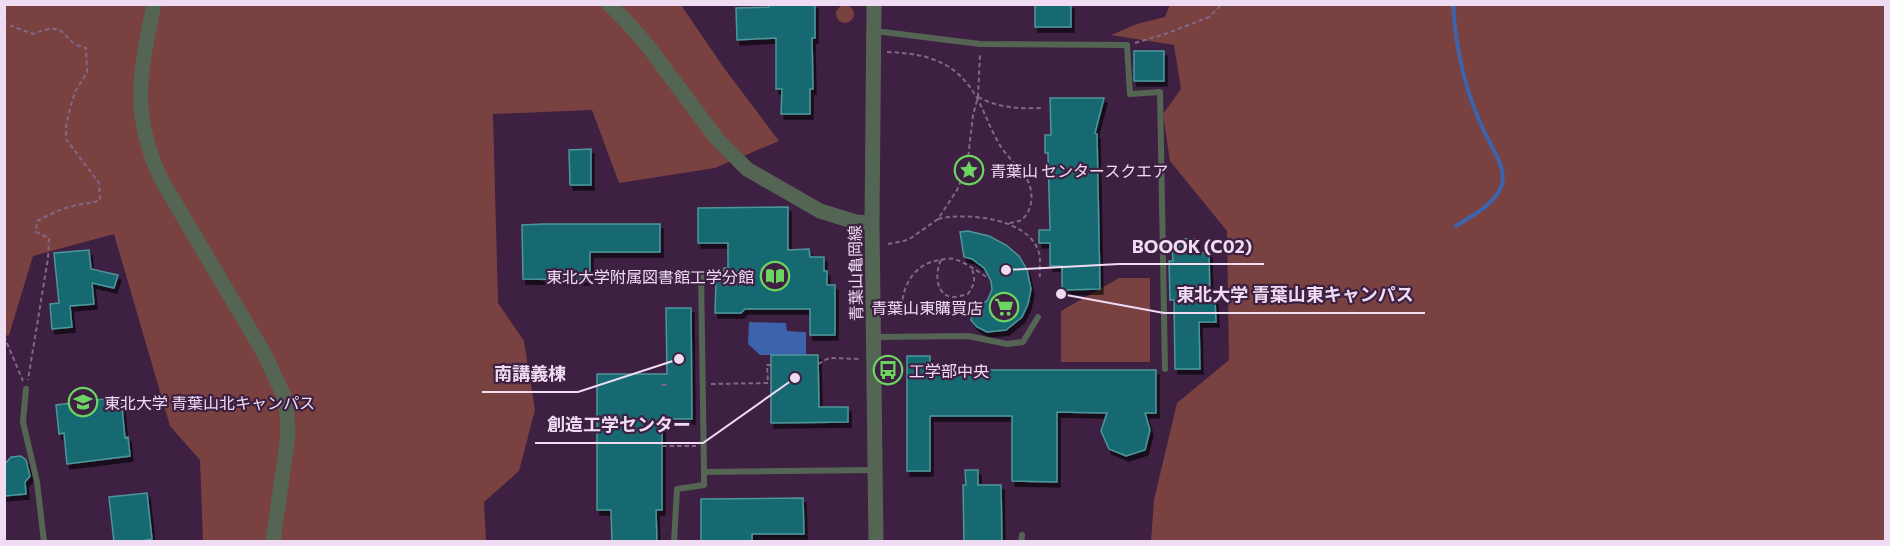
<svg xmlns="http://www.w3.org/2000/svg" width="1890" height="546" viewBox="0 0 1890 546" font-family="Commissioner,'Noto Sans JP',sans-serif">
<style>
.green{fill:#7a4141}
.water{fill:#3c63ab}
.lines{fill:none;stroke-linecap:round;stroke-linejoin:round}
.stream{stroke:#3c63ab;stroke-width:4}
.building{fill:#19696f;stroke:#4c969b;stroke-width:1.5;filter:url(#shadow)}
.path{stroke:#826886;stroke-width:2;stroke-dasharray:4.5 3;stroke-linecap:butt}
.service{stroke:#556553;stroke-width:6}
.tertiary{stroke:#556553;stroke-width:15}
.labels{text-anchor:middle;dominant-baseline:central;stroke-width:4.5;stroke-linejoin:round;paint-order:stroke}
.poi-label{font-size:16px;fill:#efdcf2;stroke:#3e2043;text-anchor:start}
.street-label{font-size:16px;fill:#efdcf2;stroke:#3e2043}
.leader{fill:none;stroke:#efdcf2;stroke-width:2}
.callout-dot{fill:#efdcf2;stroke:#3e2043;stroke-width:2}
.callout-label{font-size:18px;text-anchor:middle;font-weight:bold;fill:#efdcf2;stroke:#3e2043;stroke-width:4.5;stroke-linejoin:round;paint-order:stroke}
</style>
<defs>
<filter id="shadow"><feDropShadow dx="3" dy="5" stdDeviation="0" flood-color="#0009"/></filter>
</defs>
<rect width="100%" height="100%" fill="#3e2043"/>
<path class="green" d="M1170,4L1885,5V541H1151L1154,500L1177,403L1229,360L1227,231L1170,161L1163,114L1181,89L1174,45L1111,35L1137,24L1165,17Z
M836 14a9 9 0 1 1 18 0a9 9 0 1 1-18 0Z
M5,5H681L724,68L779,141L715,168L619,183L592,110L493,114L498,303L524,341L535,410L519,471L484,502L486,541H203L200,460L170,426L114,234L33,256L9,335L5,336Z
M1119,278H1150V362H1061V311Z"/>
<path class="water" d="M749,322L786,323L787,331L806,332V355H760L748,344Z"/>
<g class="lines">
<path class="stream" d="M1453,4C1456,53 1466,98 1489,141C1495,152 1506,171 1502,184C1497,203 1472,216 1456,226"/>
</g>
<path class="building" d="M769,4H815V38H812L813,89H810V114H781L782,89H776V38L737,40L736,8L769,7Z
M1035,4H1071V27H1035Z
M1134,51H1164V81H1134Z
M1050,98H1104L1095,133L1097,134L1100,289L1062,290V266H1050V243H1039V230H1050L1048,153H1045V135H1051Z
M591,149V185H570L569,150Z
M788,207V250L809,249L810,257H824V271H827V285H835V335H810V309H745L741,313H715L716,281L724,282V268H728V243H698V208Z
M544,224H660V252H590V280L523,279L522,225Z
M968,231L989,236L1006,245L1019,256L1027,270L1031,289L1028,304L1022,317L1006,330L987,332L977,327L971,320L974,304H981L987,301L992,290L991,281L984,268L972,259L964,257L960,232Z
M1178,239H1196V253H1209L1210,300H1215L1216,322H1199L1200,369H1175L1174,300H1170L1169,261H1173L1172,249H1179Z
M89,250L91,269L118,275L114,288L92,283L94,304L70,306L72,327L52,329L50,304L59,303L54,253Z
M666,308H691L692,419H662V510H656L657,542H612L611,510H597V374H667Z
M771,355H818L819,407H848V422L771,423Z
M907,356H930V370H1156V413H1145L1150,430L1145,450L1126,456L1109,449L1101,431L1107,413L1057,412V482L1012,481V416H930V471H907Z
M121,397L125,438L128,437L130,456L67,464L64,433L59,434L56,405Z
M21,456L26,460L30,476L25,482L26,494L4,496V465L11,457Z
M965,470H978V485H1001L1002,542H964L963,485H966Z
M147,493L152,539L138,542H114L109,497Z
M803,498L804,534H752V542H701V499Z"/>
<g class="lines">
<path class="path" d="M4,21L6,24L33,34C71,18 59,43 86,48L87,72L75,92L71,105L66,125V139L99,183L100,200C91,204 83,203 73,206C60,209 49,215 37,221L36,232L49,238L48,258L28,380
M1135,43L1168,33L1209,17L1222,4
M887,52C912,53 936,56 956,72C979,92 983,114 996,138C1004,155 1017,164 1026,178C1034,189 1034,211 1021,220C1018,222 1012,222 1008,224
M978,97C999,108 1020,109 1043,108
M938,219C966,212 1030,218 1039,253C1041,260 1039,270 1040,277
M888,244L908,240L938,219L957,190L967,167L973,115L978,97L980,54
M941,260C935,272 935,296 953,297C958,297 963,295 968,294C975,284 976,278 971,267
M891,312L902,311C901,287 914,263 940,260C944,259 950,258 954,259C965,262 977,271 987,277
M4,336L23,381
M818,364L829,358L859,359
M711,384L768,383L767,365H771
M662,385H667
M662,446H696"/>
<path class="service" d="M875,31L980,44L1127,45L1130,94L1160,92L1165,369
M701,272L704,472L875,470
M874,337L968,336L1007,344L1023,342L1038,317
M26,389L23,422L37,482L44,542
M674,542L677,489L704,485V472
M1021,542L1022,535"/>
<path class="tertiary" d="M154,4C140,73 130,112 161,179L265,355L283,394L287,412L288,435L273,542
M609,4L626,21L647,45L717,139L747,169L820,211L856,222L872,223
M874,4L872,223L876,542"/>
</g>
<defs>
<g id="sight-ring" transform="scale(1.5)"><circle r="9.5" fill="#3e2043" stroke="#6dd361" stroke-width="1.5"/><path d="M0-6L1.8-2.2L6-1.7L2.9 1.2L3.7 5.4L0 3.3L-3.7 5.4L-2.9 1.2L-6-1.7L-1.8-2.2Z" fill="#6dd361"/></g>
<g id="library-ring" transform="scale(1.5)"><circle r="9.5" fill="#3e2043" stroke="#6dd361" stroke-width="1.5"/><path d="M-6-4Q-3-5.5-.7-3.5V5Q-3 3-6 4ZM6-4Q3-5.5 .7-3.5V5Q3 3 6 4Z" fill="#6dd361"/></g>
<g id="supermarket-ring" transform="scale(1.5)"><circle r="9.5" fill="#3e2043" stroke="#6dd361" stroke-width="1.5"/><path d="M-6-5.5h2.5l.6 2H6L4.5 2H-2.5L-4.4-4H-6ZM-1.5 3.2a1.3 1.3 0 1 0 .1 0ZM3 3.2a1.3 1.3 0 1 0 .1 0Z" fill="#6dd361"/></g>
<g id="bus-ring" transform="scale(1.5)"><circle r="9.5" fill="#3e2043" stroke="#6dd361" stroke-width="1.5"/><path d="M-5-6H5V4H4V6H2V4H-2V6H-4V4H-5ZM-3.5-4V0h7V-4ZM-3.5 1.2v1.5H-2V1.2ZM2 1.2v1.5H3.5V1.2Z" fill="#6dd361"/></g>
<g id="university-ring" transform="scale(1.5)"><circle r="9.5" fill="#3e2043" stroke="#6dd361" stroke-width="1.5"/><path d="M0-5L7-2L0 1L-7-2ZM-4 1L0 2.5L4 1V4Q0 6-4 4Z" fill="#6dd361"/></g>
</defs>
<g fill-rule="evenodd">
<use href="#sight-ring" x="969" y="170"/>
<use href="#library-ring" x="775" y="276"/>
<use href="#supermarket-ring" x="1004" y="307"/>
<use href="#bus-ring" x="888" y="370"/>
<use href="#university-ring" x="83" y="402"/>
</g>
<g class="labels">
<g class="poi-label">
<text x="990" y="170">青葉山 センタースクエア</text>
<text x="754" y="276" text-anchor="end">東北大学附属図書館工学分館</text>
<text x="983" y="307" text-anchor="end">青葉山東購買店</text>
<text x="909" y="370">工学部中央</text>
<text x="104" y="402">東北大学 青葉山北キャンパス</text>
</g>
<g class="street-label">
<text transform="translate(855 273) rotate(-91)">青葉山亀岡線</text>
</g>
</g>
<path class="leader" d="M1006 270L1119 264H1264M1061 294L1164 313H1425M679 359L578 392H482M795 378L703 443H535"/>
<g class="callout-dot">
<circle cx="1006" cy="270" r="6"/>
<circle cx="1061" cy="294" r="6"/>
<circle cx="679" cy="359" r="6"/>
<circle cx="795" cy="378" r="6"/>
</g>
<g class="callout-label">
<text x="1192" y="253">BOOOK (C02)</text>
<text x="1295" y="301">東北大学 青葉山東キャンパス</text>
<text x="530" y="380">南講義棟</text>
<text x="619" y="431">創造工学センター</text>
</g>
<rect width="1890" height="546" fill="none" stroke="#efdcf2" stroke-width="12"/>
</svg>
